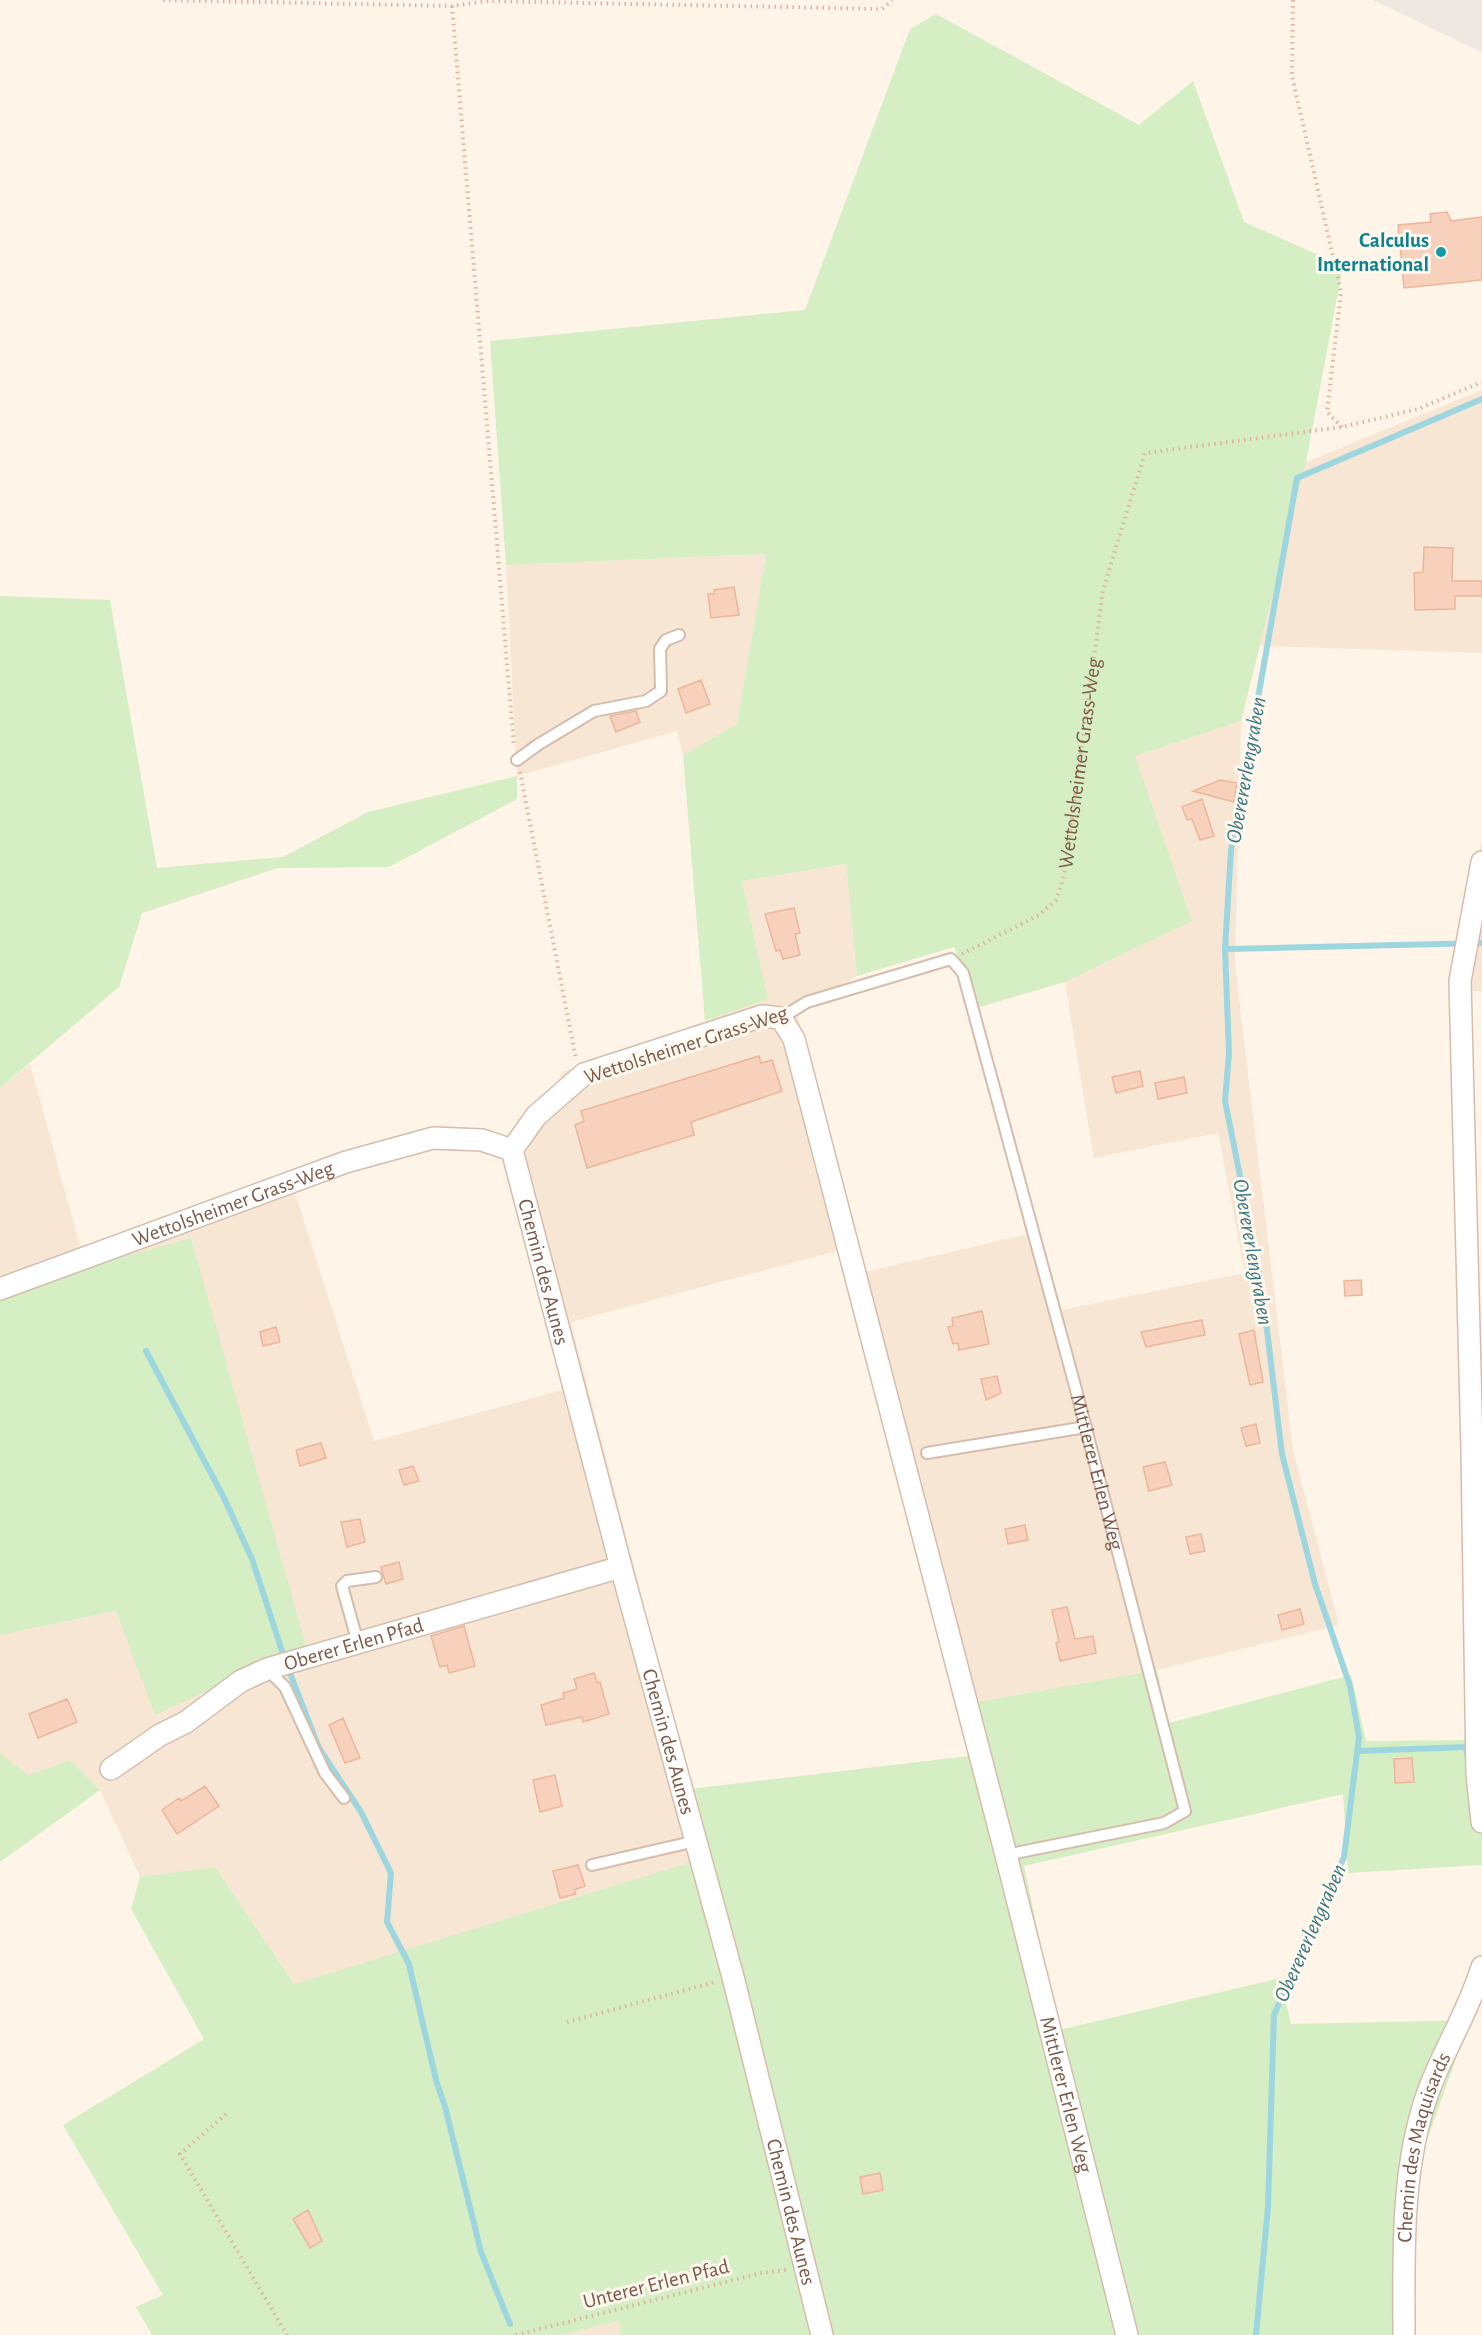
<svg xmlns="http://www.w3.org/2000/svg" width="1482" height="2335" viewBox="0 0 1482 2335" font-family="'Alegreya Sans',sans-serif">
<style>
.residential{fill:#f7e6d4}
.industrial{fill:#efe7e1}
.green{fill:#d6eec3}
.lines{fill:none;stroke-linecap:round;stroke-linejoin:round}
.stream{stroke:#9dd6de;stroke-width:6}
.building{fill:#f7d1bb;stroke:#ecb69a;stroke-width:1.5}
.service-casing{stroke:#d5bdad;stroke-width:14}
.minor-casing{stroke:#d5bdad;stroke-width:24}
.path{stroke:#ddb49d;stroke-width:4;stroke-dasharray:1.5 4.5;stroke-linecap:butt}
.service{stroke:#fff;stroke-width:10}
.minor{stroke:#fff;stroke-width:21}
.culture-dot{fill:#0f9aa8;stroke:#fff8ef;stroke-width:2}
.labels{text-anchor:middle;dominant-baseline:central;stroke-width:6;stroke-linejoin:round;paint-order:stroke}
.culture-label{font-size:21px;font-weight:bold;fill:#0d838f;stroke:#fff8ef;text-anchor:end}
.street-label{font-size:21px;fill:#7c5847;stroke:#fff8ef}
.water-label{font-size:22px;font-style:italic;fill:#397882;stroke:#fff8ef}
</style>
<rect width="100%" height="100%" fill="#fef4e7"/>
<path class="residential" d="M1482,390V653L1260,646L1306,462Z
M766,554L737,724L683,755L677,731L517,776L506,565Z
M1241,721L1235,965L1293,1450L1339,1625L1157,1670L961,1705L852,1275L1037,1232L1062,1310L1245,1273L1218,1133L1094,1158L1065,982L1192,921L1134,756Z
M1482,839V991L1454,992Z
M846,864L857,976L796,1010L856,1246L571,1322L709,1857L294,1984L215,1868L140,1877L100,1790L70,1760L28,1775L0,1753V1635L116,1611L93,1265L0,1286V1088L30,1064L80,1246L295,1193L374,1441L566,1389L514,1181L562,1072L768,999L742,881Z
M620,2321L621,2335H562Z"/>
<path class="industrial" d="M1373,0H1482V52L1477,50Z"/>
<path class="green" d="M936,14L1139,125L1193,81L1244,222L1343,266L1306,462L1241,721L1135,756L1192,921L1065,982L979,1007L954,947L857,976L846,864L742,881L768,999L705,1021L683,755L737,724L766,554L506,565L490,341L805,310L910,29Z
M0,596L110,600L157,868L283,857L368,812L517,776V799L389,867L277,868L142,913L119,987L0,1088Z
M191,1238L306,1646L155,1715L116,1611L0,1635V1286L93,1265Z
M1157,1670L1169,1723L1351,1675L1366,1741L1471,1740L1482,1785V1865L1348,1873L1343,1794L1024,1866L1059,2030L1280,1978L1291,2024L1470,2020L1414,2177L1415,2335H621L619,2321L562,2335H152L136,2307L163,2295L63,2125L204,2039L131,1909L140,1877L215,1867L294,1984L708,1857L690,1789L969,1756L961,1705Z
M0,1753L28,1775L70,1760L100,1790L0,1862Z"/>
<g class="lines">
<path class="stream" d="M1225,949L1482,943
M146,1351L224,1498L252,1559L284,1657
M288,1668L319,1748L361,1812L391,1873L387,1922L409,1964L436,2080L445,2107L481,2252L510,2324
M1357,1751L1466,1747L1467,1754
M1256,2335L1268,2207L1274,2015L1344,1857L1359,1737L1350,1686L1315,1584L1282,1454L1261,1281L1225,1101L1229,1053L1225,949L1231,850L1297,478L1482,399"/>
</g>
<path class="building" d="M1447,212L1451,221L1482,217V280L1404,288L1398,225L1431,222L1430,214Z
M1424,547L1453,548L1452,581H1482V596H1455V609L1415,610L1414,573L1423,572Z
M734,587L739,615L711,618L708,594H714V590Z
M701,680L710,704L686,713L678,689Z
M636,711L640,722L616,732L610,716Z
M1220,780L1237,783L1234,802L1193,791Z
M1202,799L1214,836L1200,840L1192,819L1187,820L1182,807Z
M794,908L800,933L795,934L800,955L783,959L780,950L776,951L765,914Z
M759,1056L761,1063L772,1060L782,1091L691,1122L694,1135L587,1168L575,1125L584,1121L581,1111Z
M1140,1071L1143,1086L1116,1093L1112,1077Z
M1184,1077L1187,1093L1158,1099L1155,1083Z
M1361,1280L1362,1295L1345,1296L1344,1281Z
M982,1311L989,1344L959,1350L958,1343L953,1344L948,1327L953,1326L952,1318Z
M1202,1320L1205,1335L1146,1347L1141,1332Z
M276,1327L280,1342L263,1346L260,1332Z
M1254,1330L1263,1382L1250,1385L1239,1334Z
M997,1376L1001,1393L986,1400L981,1379Z
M1256,1424L1260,1443L1246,1446L1241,1428Z
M321,1443L326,1458L300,1466L296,1450Z
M1165,1462L1172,1485L1149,1491L1143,1467Z
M413,1466L419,1481L404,1485L399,1470Z
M360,1519L365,1542L347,1547L341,1522Z
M1025,1525L1028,1540L1008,1544L1005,1529Z
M1201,1534L1205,1551L1190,1554L1186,1537Z
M399,1562L403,1579L386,1584L381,1567Z
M1067,1607L1075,1639L1093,1636L1096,1653L1060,1661L1056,1643L1059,1642L1052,1610Z
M1300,1609L1304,1624L1282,1630L1278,1615Z
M464,1626L475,1666L449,1673L447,1665L440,1667L431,1636Z
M594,1673L597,1683L600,1682L609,1714L583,1722L582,1717L546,1725L541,1705L564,1698L563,1693L577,1689L574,1679Z
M67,1699L77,1722L38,1738L29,1714Z
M343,1718L360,1758L345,1763L329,1725Z
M1412,1758L1414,1782L1395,1783L1394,1759Z
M555,1775L562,1806L540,1812L533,1780Z
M205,1786L219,1806L177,1834L162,1810L179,1798L181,1801Z
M578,1865L585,1886L574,1890L576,1894L560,1898L553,1871Z
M880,2173L883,2190L863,2194L860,2177Z
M308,2210L322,2241L310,2248L293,2219Z"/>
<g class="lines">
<g class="service-casing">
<g id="service">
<path d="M517,760L539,744L594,711L646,701L661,691L660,649L666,640L679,635"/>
<path id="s2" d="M781,1018L807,1002L951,959L963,973L1075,1386L1185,1811L1164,1823L1006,1855"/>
<path d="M927,1453L1086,1427"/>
<path d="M358,1643L342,1586L347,1581L376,1577"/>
<path d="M267,1669L285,1687L325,1773L344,1798"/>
<path d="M592,1865L696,1841"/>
</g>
</g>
<g class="minor-casing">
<g id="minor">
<path d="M1482,862L1460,981L1472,1449L1477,1774L1482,1822"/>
<path id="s3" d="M512,1150L621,1567L733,1977L822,2335"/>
<path id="s4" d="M0,1289L346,1162L433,1138L482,1140L512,1150L536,1116L584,1074L762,1016L781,1018L794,1039L1006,1855L1127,2335"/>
<path id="s5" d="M111,1769L160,1735L186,1722L241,1681L267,1669L621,1567"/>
<path id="s6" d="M1404,2335C1404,2260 1401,2184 1422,2111C1436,2061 1467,2017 1482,1967"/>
</g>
</g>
<g class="path">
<path d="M163,0L452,6L488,1L882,9L892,0"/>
<path d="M1293,0L1292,76L1341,292L1327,412L1342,427"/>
<path d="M452,6L514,747"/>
<path d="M520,772L576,1059"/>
<path id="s1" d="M962,954L1039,915L1056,900L1064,876L1103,590L1145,453L1342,427L1418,409L1482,382"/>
<path d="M567,2022L715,1982"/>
<path d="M226,2114L180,2154L287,2335"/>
<path d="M516,2335L761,2273L786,2270"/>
</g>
<use href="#service" class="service"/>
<use href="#minor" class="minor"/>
</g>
<circle class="culture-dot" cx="1441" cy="252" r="6"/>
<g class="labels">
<g class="culture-label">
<text x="1429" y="240">Calculus<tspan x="1429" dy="24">International</tspan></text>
</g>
<g class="street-label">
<text stroke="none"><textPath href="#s1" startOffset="248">Wettolsheimer Grass-Weg</textPath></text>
<text transform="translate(686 1045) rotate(-18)">Wettolsheimer Grass-Weg</text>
<text stroke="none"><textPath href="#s4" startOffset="248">Wettolsheimer Grass-Weg</textPath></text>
<text stroke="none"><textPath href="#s3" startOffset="126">Chemin des Aunes</textPath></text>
<text stroke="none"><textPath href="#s2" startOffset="716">Mittlerer Erlen Weg</textPath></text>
<text stroke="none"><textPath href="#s5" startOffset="276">Oberer Erlen Pfad</textPath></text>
<text stroke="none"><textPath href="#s3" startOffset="612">Chemin des Aunes</textPath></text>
<text stroke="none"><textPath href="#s4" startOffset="1966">Mittlerer Erlen Weg</textPath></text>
<text stroke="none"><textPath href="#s6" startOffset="190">Chemin des Maquisards</textPath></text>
<text stroke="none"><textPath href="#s3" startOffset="1098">Chemin des Aunes</textPath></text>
<text transform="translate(656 2284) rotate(-14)">Unterer Erlen Pfad</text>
</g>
<g class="water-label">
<text transform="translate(1246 770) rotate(-80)">Oberererlengraben</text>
<text transform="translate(1253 1252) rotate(80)">Oberererlengraben</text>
<text transform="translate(1310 1933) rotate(-66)">Oberererlengraben</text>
</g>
</g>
</svg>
